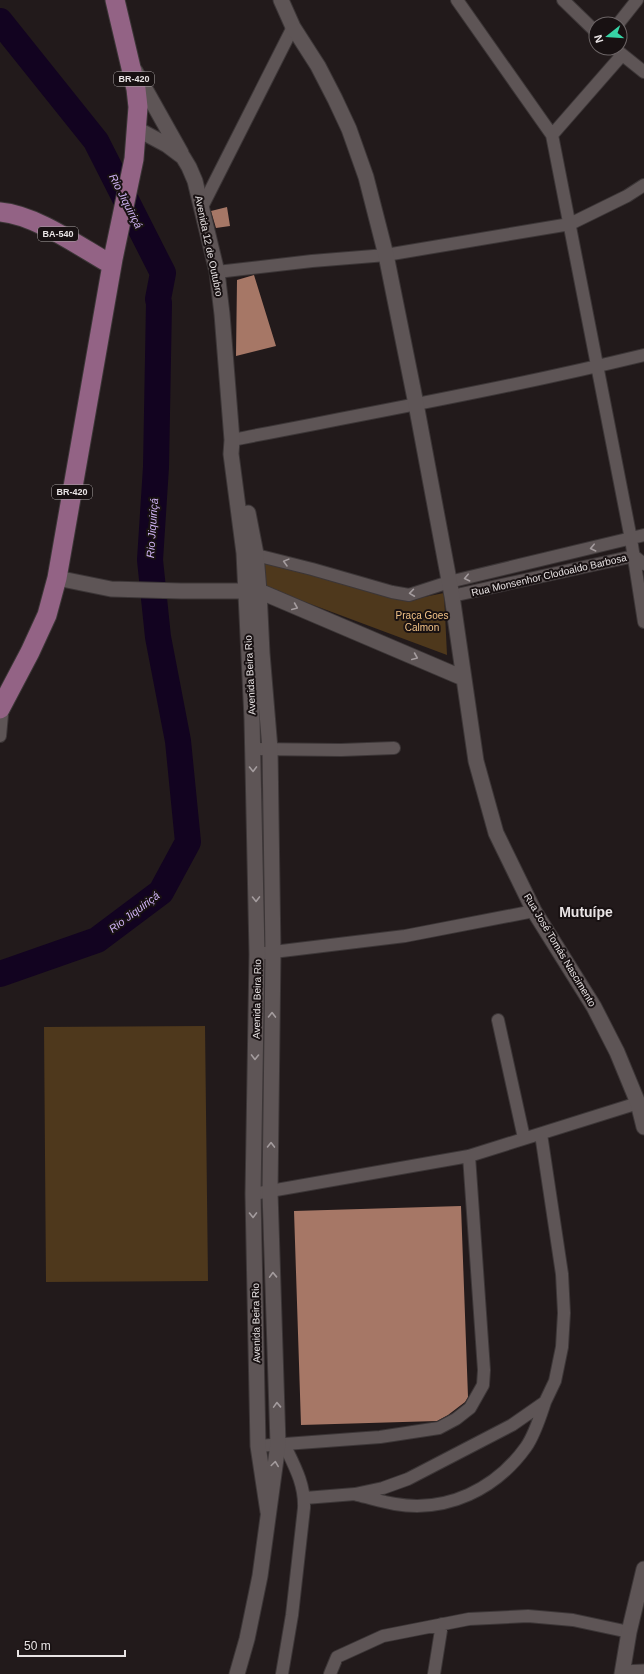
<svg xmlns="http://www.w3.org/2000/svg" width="644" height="1674" viewBox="0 0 644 1674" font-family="Arial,sans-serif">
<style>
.green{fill:#4e381c}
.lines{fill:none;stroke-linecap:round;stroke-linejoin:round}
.river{stroke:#120320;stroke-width:26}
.building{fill:#a67766}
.minor-casing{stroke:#3c3637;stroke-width:14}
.tertiary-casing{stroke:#3c3637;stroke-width:17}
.primary-casing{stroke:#3c3637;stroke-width:21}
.minor{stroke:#5e5556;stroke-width:12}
.tertiary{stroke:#5e5556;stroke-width:15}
.primary{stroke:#936385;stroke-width:19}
.oneway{stroke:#a49c9e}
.labels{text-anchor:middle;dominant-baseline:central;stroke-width:4;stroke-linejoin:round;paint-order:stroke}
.shield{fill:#181112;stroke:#aaa5a6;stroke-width:1}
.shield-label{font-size:9px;font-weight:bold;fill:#e9e4e5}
.street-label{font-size:10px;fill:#e9e4e5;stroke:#181112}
.park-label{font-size:10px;fill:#f3c387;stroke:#181112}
.water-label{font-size:11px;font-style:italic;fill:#cfb3f4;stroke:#181112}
.district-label{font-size:14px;font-weight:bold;fill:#e9e4e5;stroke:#181112}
</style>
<rect width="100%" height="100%" fill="#221a1b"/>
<path class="green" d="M262,560L409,600L444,593L447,655L265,587Z
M205,1026L208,1281L46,1282L44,1027Z"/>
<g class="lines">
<path class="river" d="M0,21L96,141L163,273L158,299L159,303L156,467L150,560L158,637L178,741L188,842L161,892L97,940L0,974"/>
</g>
<path class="building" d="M227,207L230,226L216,228L211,211Z
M254,275L276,346L236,356L237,280Z
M461,1206L468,1397L465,1402L448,1415L437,1421L301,1425L294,1211Z"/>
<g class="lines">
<g class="minor-casing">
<path id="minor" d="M457,0L552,135L631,539L644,622
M563,0L596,32
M618,24L637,0
M614,48L644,72
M552,135L622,55
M202,207L293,27
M217,272L312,261L386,255L570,224L627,196L644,185
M232,440C370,413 508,388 644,355
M248,553L312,569L392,592L409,595L449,582L644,535
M452,596L634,556L644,564
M0,736L3,704
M253,749L341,750L394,748
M265,953L405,936L534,911
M498,1020L524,1138
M253,1194L469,1156L638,1103
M258,1446L380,1437L439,1428L456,1419L470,1408L483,1385L484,1370L469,1156
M357,1495C370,1498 383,1502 395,1504C447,1513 496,1489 526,1447C535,1434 540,1417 545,1402
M305,1498L355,1494L383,1488L408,1479L512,1425L545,1402L555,1381L562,1347L564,1313L562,1274L541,1134
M282,1674L292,1615L304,1508C305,1484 294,1465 284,1444
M330,1674L337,1657L383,1636L469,1619L528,1616L573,1620L629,1632
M434,1674L442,1624"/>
</g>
<g class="tertiary-casing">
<path id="tertiary" d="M281,0L293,27L318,66L335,99L349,129L366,177L386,255L416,404L452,596L476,761L496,833L534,911L594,1007L617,1052L638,1103L644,1127
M135,71L181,153
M137,129L167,145L183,157L189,167L195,181L217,272L222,314L232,440L231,454L244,553L252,719L257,954L253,1194L258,1446L268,1512
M57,578L111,589L181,591H259L463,678
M623,1673L644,1672
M237,1674L247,1639L260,1576L278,1444L270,1192L273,952L270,749L262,653L259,591L256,554L248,513
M622,1674L629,1632L644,1569"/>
</g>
<g class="primary-casing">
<path id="primary" d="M0,212C36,215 80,247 112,265
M0,709L30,652L47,615L57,578L113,259L134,159L138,107L136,89L115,0"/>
</g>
<use href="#minor" class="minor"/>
<use href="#tertiary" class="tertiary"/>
<use href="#primary" class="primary"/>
</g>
<defs><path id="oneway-chevron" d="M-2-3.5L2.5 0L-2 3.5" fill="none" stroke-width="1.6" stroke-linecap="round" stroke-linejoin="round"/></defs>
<g class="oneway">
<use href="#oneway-chevron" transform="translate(593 548) rotate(167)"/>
<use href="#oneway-chevron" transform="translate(286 562) rotate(-165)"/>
<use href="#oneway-chevron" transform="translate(467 578) rotate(167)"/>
<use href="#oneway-chevron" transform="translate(412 593) rotate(172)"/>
<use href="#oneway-chevron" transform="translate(295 607) rotate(23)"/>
<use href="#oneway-chevron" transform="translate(415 657) rotate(23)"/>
<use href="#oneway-chevron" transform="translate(253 769) rotate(89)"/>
<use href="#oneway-chevron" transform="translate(256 899) rotate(89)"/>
<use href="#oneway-chevron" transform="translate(272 1015) rotate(-89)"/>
<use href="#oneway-chevron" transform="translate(255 1057) rotate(91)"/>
<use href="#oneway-chevron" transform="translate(271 1145) rotate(-89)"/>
<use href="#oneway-chevron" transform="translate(253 1215) rotate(89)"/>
<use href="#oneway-chevron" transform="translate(273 1275) rotate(-92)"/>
<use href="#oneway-chevron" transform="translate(277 1405) rotate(-92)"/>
<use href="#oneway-chevron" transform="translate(275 1464) rotate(-82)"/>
</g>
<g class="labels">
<g class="shield">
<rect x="114" y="72" width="40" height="14" rx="3"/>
<rect x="38" y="227" width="40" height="14" rx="3"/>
<rect x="52" y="485" width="40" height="14" rx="3"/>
</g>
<g class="shield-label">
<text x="134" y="79">BR-420</text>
<text x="58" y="234">BA-540</text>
<text x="72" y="492">BR-420</text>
</g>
<g class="street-label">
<text transform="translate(209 246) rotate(78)">Avenida 12 de Outubro</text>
<text transform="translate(549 575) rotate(-13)">Rua Monsenhor Clodoaldo Barbosa</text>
<text transform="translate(250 675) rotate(-93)">Avenida Beira Rio</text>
<text transform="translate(560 950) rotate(59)">Rua José Tomás Nascimento</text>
<text transform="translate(257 999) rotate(-89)">Avenida Beira Rio</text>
<text transform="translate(256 1323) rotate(-91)">Avenida Beira Rio</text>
</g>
<g class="park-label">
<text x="422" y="615">Praça Goes<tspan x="422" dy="12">Calmon</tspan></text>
</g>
<g class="water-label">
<text transform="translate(126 201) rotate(63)">Rio Jiquiriçá</text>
<text transform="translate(152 528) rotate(-86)">Rio Jiquiriçá</text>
<text transform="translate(134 912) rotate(-37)">Rio Jiquiriçá</text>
</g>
<g class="district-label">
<text x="586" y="912">Mutuípe</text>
</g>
</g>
<g transform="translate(608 36) rotate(253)"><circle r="19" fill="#181112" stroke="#6c6566"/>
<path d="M0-3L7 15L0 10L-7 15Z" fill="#37d4a6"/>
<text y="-6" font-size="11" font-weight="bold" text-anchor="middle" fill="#e9e4e5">N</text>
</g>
<path d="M18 1650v6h107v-6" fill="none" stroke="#e9e4e5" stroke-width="2"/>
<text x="24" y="1650" font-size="12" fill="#e9e4e5" stroke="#181112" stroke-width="3" paint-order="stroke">50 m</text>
</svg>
